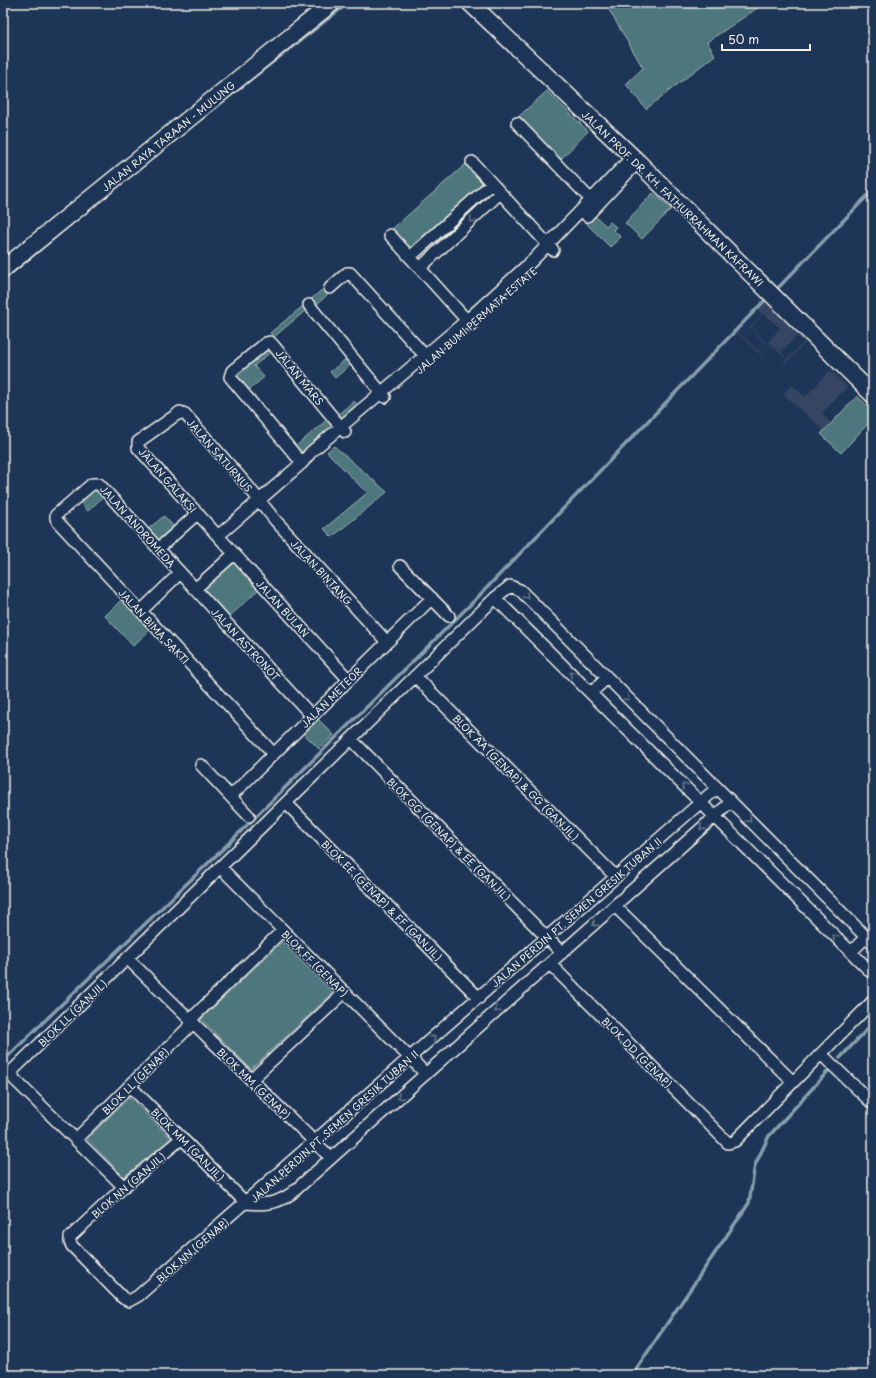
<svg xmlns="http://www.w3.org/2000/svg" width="876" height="1378" viewBox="0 0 876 1378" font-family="'Playpen Sans',sans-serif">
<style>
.built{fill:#354462;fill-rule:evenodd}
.green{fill:#4e777b;stroke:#a1b4b2}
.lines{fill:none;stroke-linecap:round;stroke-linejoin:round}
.stream{stroke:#879fac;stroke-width:3.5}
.street-casing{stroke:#f4f1e8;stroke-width:14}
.secondary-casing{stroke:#f4f1e8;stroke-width:19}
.street{stroke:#1d3557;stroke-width:11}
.secondary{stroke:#1d3557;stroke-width:16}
.oneway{stroke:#68778a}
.labels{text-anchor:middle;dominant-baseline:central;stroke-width:3;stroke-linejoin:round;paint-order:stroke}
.street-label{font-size:10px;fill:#f4f1e8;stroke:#1d3557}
</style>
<rect width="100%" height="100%" fill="#1d3557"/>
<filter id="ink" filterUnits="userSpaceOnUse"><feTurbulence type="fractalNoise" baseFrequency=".025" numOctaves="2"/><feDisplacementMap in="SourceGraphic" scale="8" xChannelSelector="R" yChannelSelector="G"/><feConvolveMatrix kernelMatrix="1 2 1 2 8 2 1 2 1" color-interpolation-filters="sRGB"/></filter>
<g filter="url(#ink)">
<path class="built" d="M767,298L808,340L778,371L735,331ZM757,310L762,315L749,328L766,344L759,351L737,331ZM764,314L780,328L767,343L751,328ZM797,336L804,342L787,359L781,352ZM768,342L787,360L778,370L759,352Z
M830,370L847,387L822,413L831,423L824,431L783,394L792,385L805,397Z"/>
<path class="green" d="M605,3H765L707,42L715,55L646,109L626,84L643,68Z
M547,91L588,131L560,160L516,119Z
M467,163L486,183L411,251L391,230Z
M653,193L671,209L642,239L625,223Z
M595,216L606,226L610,222L616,227L613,230L621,237L610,247L587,224Z
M344,271L348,276L315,306L310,300Z
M303,306L306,310L274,337L270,333Z
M268,346L272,351L254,366L264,377L248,391L234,374Z
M347,358L351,364L335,378L330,372Z
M857,396L873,411V418L841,453L821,434Z
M354,401L358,406L341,421L336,416Z
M328,419L334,427L301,455L295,447Z
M334,446L387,492L332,537L324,529L367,493L327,452Z
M95,484L105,495L88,511L78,500Z
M164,516L175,528L159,543L147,530Z
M234,559L260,588L227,619L200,589Z
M124,597L153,627L133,646L105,616Z
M315,716L334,735L319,749L300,730Z
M282,942L333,993L251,1069L201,1019Z
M129,1097L171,1139L124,1177L87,1139Z"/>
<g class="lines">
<path class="stream" d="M223,101L348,3
M3,280L89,209
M774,292L873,190
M840,1058L873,1023
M3,1061L230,842L474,601L768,297
M632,1375L749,1203L755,1165L769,1136L829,1070"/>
<g class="street-casing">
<path id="street" d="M517,123L596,205
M472,162L553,250
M587,216L638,162
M390,235L471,325
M410,257L491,184
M420,268L500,193
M330,288L347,273H350L429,360
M309,305L385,397
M302,463L230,377L232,371L266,343L270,342L273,345L345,432
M218,536L302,463L311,452L467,320L533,260L632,157
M158,549L198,513
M400,566L449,616
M195,589L234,554
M495,598L873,974
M141,611L180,573
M415,676L616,877
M348,679L138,448V442L176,415L180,412L185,414L247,485L275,520L387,642
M591,693L607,678
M351,739L562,953
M273,753L58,522L56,518V515L92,484H99L311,715
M201,765L249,816
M231,796L432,598
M286,803L479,998
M220,867L426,1074
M615,906L793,1082
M851,952L866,937
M127,958L331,1158
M550,964L728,1143L735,1141L873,1001
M190,1020L283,930
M821,1054L873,1104
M251,1080L345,992
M130,1086L246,1203
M182,1138L128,1183L70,1237V1242L72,1246L123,1298L129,1301L138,1296L717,788
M76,1139L193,1023
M124,1187L14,1079L12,1071L495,598L510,586L520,590L873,944
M246,1203C264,1205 277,1204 292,1193L731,802"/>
</g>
<g class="secondary-casing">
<path id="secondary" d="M470,3L638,162L873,395
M3,269L332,3"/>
</g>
<use href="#street" class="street"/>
<use href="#secondary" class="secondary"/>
</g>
<defs><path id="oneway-chevron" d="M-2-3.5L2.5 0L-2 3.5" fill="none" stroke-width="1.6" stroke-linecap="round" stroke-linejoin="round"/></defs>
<g class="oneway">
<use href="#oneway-chevron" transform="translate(472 220) rotate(137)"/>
<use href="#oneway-chevron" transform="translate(526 596) rotate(45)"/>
<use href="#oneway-chevron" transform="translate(572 674) rotate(-135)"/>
<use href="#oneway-chevron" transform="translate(627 698) rotate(45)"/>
<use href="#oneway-chevron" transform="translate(684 786) rotate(-135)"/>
<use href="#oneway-chevron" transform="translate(749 820) rotate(45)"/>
<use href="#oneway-chevron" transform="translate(702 828) rotate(138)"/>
<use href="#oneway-chevron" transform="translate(595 924) rotate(138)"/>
<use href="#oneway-chevron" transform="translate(835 937) rotate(-135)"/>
<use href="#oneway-chevron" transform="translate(497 1010) rotate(138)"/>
<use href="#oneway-chevron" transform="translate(433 1038) rotate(-41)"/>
<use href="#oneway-chevron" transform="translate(400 1097) rotate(138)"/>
</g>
</g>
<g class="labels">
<g class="street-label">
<text transform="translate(168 136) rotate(-39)">JALAN RAYA TARAAN - MULUNG</text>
<text transform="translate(673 198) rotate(44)">JALAN PROF. DR. KH. FATHURRAHMAN KAFRAWI</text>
<text transform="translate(476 320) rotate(-41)">JALAN BUMI PERMATA ESTATE</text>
<text transform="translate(300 377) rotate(51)">JALAN MARS</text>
<text transform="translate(220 455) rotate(49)">JALAN SATURNUS</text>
<text transform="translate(168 480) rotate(49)">JALAN GALAKSI</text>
<text transform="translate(138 526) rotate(48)">JALAN ANDROMEDA</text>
<text transform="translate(322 572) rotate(47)">JALAN BINTANG</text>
<text transform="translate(283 608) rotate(48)">JALAN BULAN</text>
<text transform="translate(154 626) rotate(47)">JALAN BIMA SAKTI</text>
<text transform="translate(246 644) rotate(47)">JALAN ASTRONOT</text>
<text transform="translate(331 697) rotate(-45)">JALAN METEOR</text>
<text transform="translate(516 777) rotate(45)">BLOK AA (GENAP) &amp; GG (GANJIL)</text>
<text transform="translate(449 839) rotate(45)">BLOK GG (GENAP) &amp; EE (GANJIL)</text>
<text transform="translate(382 900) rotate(45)">BLOK EE (GENAP) &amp; FF (GANJIL)</text>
<text transform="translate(576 912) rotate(-41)">JALAN PERDIN PT. SEMEN GRESIK TUBAN II</text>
<text transform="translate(315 963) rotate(45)">BLOK FF (GENAP)</text>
<text transform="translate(72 1013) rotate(-44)">BLOK LL (GANJIL)</text>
<text transform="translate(637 1052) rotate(45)">BLOK DD (GENAP)</text>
<text transform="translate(135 1081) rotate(-45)">BLOK LL (GENAP)</text>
<text transform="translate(254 1083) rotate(44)">BLOK MM (GENAP)</text>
<text transform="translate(334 1126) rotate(-42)">JALAN PERDIN PT. SEMEN GRESIK TUBAN II</text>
<text transform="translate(188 1144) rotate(45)">BLOK MM (GANJIL)</text>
<text transform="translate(128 1185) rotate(-41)">BLOK NN (GANJIL)</text>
<text transform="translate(192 1250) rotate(-41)">BLOK NN (GENAP)</text>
</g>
</g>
<rect width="876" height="1378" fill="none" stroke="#1d3557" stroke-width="16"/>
<rect x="8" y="8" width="860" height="1362" fill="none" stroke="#f4f1e8" stroke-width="1.5" filter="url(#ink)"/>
<path d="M722 44v6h88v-6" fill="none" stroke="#f4f1e8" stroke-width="2"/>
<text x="728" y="44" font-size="12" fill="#f4f1e8" stroke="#1d3557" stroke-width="3" paint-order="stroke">50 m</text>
</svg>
